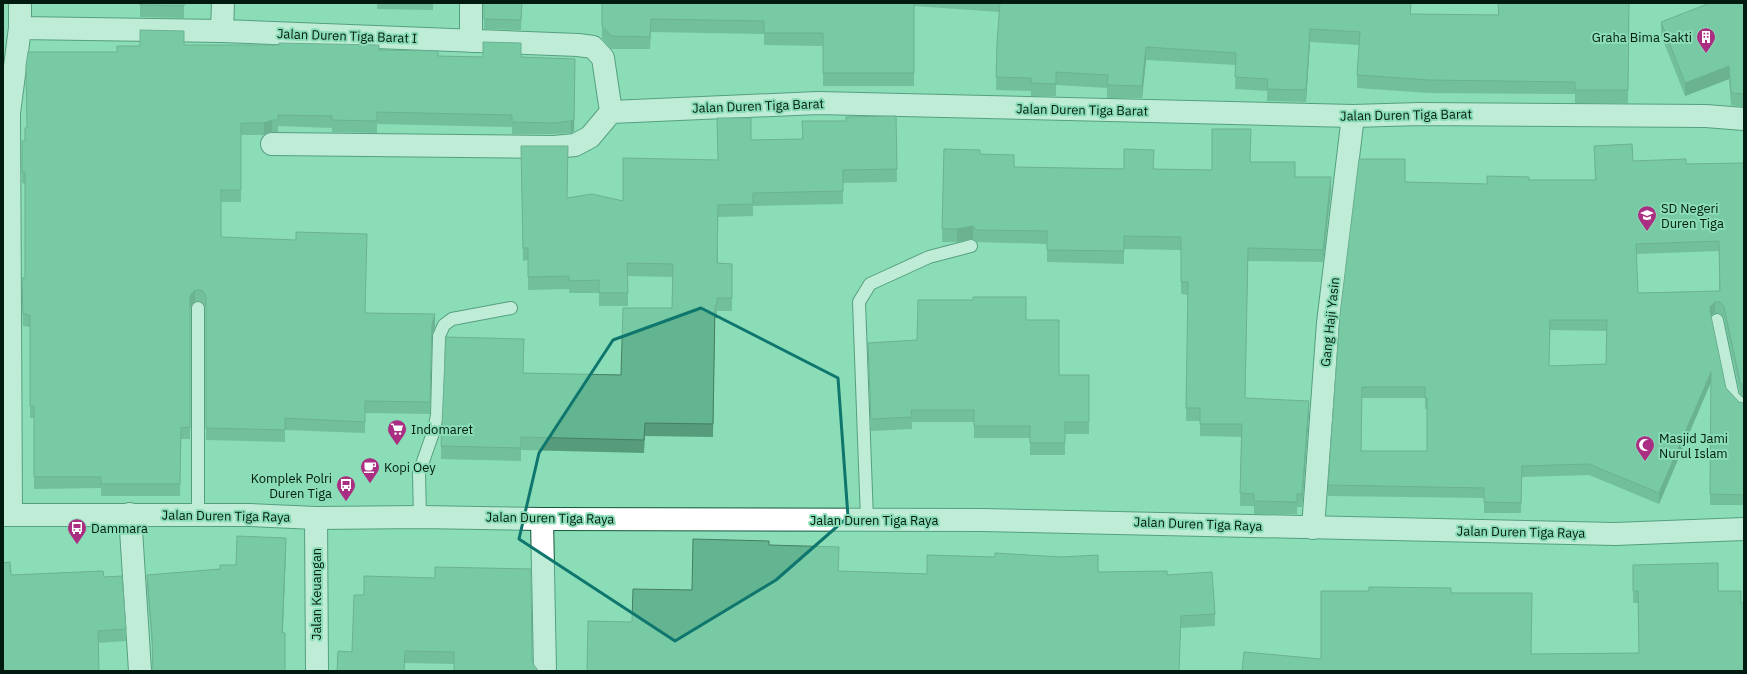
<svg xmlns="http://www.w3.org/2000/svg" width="1747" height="674" viewBox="0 0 1747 674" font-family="'IBM Plex Sans',sans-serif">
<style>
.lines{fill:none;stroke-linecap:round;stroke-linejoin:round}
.service-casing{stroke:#14563d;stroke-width:14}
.minor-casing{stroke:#14563d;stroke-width:24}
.secondary-casing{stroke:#14563d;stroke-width:24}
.service{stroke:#fff;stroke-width:12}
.minor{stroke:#fff;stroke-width:22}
.secondary{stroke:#fff;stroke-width:22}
.wall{fill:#559b7c;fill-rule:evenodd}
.shaded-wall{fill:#457e65}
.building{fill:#63b490;stroke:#457e65;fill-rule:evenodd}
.marked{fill:none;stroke:#0f766e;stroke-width:3;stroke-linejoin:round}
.labels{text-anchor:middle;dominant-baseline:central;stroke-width:4;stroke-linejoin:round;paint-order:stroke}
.street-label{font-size:13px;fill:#021b10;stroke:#8bddb7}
.poi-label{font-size:13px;fill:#021b10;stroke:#8bddb7;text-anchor:start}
</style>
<rect width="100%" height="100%" fill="#8bddb7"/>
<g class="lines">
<g class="service-casing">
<path id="service" d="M1717,320L1733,397L1744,407
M198,515V308
M420,517L419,473L434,430L437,415L439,336L444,325L452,319L511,308
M867,520L859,302L870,284L929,257L971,246"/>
</g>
<g class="minor-casing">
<path id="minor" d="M471,3V41
M20,28L222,31L578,45L593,47L603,58L611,112
M222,31L223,3
M611,112L818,103L1353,116L1420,114L1706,116L1744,119
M272,144L554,147L575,145L590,137L611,112
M130,514L140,671
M11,515L9,113L20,28V3
M316,518L317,671
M542,519L545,671
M1313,528L1328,323L1353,116"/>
</g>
<g class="secondary-casing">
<path id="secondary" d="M3,515H250L316,518L420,517L542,519L983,520L1615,534L1744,529"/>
</g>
<use href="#service" class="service"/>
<use href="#minor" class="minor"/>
<use href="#secondary" class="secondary"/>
</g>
<path class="wall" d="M140,3H184V18L140,17Z
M357,3H433V10L377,9V3Z
M484,3H522L521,30L484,29Z
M602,3H1411V14L1498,15V3H1629L1628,103H1575V94L1429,93L1357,88V75L1360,45L1310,42L1306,102L1267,101V91L1235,89L1236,65L1146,60L1142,98H1107V88L1056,85V96H1031V91L996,90L997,43L1000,12L914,6V86H823V46L764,45V34L651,32L650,49H611L602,38Z
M1744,3V107L1731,105L1729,79L1685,96L1661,35V22Z
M184,45L379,50L438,56L575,59L574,131L571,133L553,134H512V127L377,124V133L332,132V128L278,126V132H272L264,135H241V202H221V237L365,313L435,326L432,336L430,414L365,413V433L285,430V442L206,440V308L202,302L195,301L190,308V439H181L180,496H101V488L34,489V418H30V327L23,326L22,278H25V184L22,183V141H25L117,52Z
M896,116L897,182L843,183V204L753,206V216L718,217V263L732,264V311H717V318H715L713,437L645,436L644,453L521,450V461L441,459V446L523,373L621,375L672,308V277L628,276V306H599V293H569V289L528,290V260L523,261L521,146L567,198L623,201L718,160L751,140L802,139V121H846Z
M1594,146L1633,161L1686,164L1744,163V397L1740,393L1724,318L1720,313H1715L1711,317L1726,388L1739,402L1744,403V505H1710L1711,382L1659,504L1589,475L1522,477L1521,513H1484V498L1328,496V485L1405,182L1487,184L1529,180H1595ZM1719,251V291L1638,293L1636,254ZM1550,330L1607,331L1606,364L1549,366ZM1362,398H1425V409H1427V451H1361Z
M944,149L980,154L1014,167L1212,170L1250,162L1295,177L1331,190L1323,262L1248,261L1245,398L1309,413L1302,507H1297V514H1254V506H1240L1241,437L1200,436V421H1186L1188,295L1181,294V250L1124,249V264L1047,262V244L977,242L973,239L957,242H942Z
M1026,320L1059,375H1089V434H1065V455H1030V438H974V422H912V429L871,431L868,343L917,340Z
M769,545L839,571L927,574L1098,572L1167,575L1215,614V626L1181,628L632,622L692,590Z
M286,549L283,633L285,671H153L152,647L147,587V575L220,569L236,565Z
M1633,565L1718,591L1741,603L1744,671L1321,659L1451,593L1531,654L1639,653L1638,603H1633Z
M531,569L454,664L405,663L352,652L364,595L435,578Z
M11,575L104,577L126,629V641L98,643Z"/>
<path class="shaded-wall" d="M1310,29V42L1306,102V90Z
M1146,47V60L1142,98V86Z
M575,59L574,131L571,133V121Z
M1729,66V79L1685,96V83Z
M272,120V132L264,135V123Z
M1331,177V190L1323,262V250Z
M973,226V239L957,242V229Z
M195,290V301L190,308V296Z
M1715,302V313L1710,317V322V307Z
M435,314V326L432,336L430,414L432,324Z
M1711,372V382L1659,504V493Z
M1309,401V413L1302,507V494Z
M286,538V549L282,645V633Z"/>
<path class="building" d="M140,3H184V6L140,5Z
M484,3H522L521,20L484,19Z
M602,3H914V73H823V33H764V21L651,19L650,37L611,36L602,26Z
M1000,3H1411L1410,14L1499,15L1498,3H1629L1628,90H1575V82L1429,80L1357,75L1360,32L1310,29L1306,90L1267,89L1268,79L1235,77L1236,53L1146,47L1142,86L1107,85L1108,75L1056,72V84L1031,83V78L996,77L997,43Z
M1710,3H1744V94L1731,93L1729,66L1685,83L1661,22Z
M140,30L184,31V45H279V43L379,45V50L438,51V56L483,57V42L521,43V57L575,59L574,120L571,121L553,123L512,122V115L377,112V121L332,120V116L278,115V120H272L264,123H241V190H221V237L296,240V232L367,234L365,313L435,314L432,324L430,402L365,401V422L285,418V430L206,428V296L202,290H195L190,296V428L181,427L180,484H101V477H34V406H30V315L23,314L22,278H25V172H22V141H25V128H27L26,65L28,52H117V46H140Z
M896,116L897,169L843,170V191L753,193V204L718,205L717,263L732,264V298H717V305H715L713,424L645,423L644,440L521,437V448L441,446L446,337L524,339L523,373L621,375L623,308H672L673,264L627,263L628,293H599V280L569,281V276L528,277V248H523L521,146H568L567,198L592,194L623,201V158L718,160L717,118H751V140L803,139L802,121H846V117Z
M1212,129H1251L1250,162H1295V177H1331L1323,250L1248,248L1245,398L1309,401L1302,494H1297V502L1254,501V494L1240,493L1242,424H1200V408H1186L1188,282H1181V237L1124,236V251L1047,250V231L977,230L973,226L957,229H942L944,149L980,150V154L1014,155V167L1124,169V149L1154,150L1153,169L1212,170Z
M1632,144L1633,161L1686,159V164L1744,163V387L1740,382L1724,307L1720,302H1715L1710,307V311L1726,388L1739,402L1744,403V495L1710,494L1711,372L1659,493L1589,464L1522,466L1521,503L1484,502V488L1328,485L1340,314L1359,159H1405V182L1487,184V176L1529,177V180H1596L1594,146ZM1719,241L1720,291L1638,293L1636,244ZM1550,320H1607L1606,364L1549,366ZM1362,387H1425V398H1427V451H1361Z
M973,297H1026V320H1059V375H1089V422H1065V443H1030V426H974V410H911L912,417L871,419L868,343L917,340L918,300H973Z
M237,536L286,538L282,633H285V671H153L152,636L147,575L220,569V565H236Z
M693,539L769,541V545L839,547L838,571L927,574V555L995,557V553L1061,557L1098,555V572L1167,571V575L1212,572L1215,614L1181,616L1179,671H587L588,621L632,622L633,589L692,590Z
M10,562L11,575L103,571L104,577L122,576L126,629L98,631L99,671H3V563Z
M1718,563V591H1741V603H1744V671H1242L1244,652L1321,659V591H1369V587L1451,588V593H1532L1531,654L1639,653L1638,591H1633V565Z
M435,567L531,569L532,660L534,665L537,669V671H454V652L405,651L404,671H337L338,651L352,652L354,595H364V576L435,578Z"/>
<path d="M0 0H1747V674H0ZM701,308L838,378L848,517L776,580L675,641L519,539L539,453L613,340Z" fill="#8bddb7" fill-opacity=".55" fill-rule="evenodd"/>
<path class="marked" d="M701,308L838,378L848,517L776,580L675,641L519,539L539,453L613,340Z"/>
<defs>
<g id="building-pin" transform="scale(1)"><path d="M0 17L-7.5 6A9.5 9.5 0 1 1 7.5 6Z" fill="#aa2f83" stroke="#8bddb7"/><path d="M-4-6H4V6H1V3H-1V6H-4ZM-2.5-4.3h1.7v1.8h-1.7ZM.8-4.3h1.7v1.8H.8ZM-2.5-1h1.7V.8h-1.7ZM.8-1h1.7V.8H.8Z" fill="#fff"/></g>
<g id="school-pin" transform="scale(1)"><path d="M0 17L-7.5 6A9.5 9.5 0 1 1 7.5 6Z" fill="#aa2f83" stroke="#8bddb7"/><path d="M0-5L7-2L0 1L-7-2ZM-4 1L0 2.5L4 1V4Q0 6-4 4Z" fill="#fff"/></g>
<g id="supermarket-pin" transform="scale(1)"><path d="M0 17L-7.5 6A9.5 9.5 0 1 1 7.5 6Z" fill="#aa2f83" stroke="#8bddb7"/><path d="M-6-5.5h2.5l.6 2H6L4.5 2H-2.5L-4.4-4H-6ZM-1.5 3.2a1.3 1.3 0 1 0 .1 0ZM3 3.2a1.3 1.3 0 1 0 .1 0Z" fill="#fff"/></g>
<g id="mosque-pin" transform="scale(1)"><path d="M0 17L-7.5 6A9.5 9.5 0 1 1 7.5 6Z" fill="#aa2f83" stroke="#8bddb7"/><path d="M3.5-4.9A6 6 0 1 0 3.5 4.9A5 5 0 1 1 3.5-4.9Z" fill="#fff"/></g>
<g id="cafe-pin" transform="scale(1)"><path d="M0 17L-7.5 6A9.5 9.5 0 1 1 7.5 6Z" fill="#aa2f83" stroke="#8bddb7"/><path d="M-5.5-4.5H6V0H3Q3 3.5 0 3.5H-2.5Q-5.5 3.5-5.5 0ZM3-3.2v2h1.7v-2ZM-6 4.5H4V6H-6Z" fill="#fff"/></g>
<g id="bus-pin" transform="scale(1)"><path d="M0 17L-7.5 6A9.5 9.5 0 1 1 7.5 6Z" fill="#aa2f83" stroke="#8bddb7"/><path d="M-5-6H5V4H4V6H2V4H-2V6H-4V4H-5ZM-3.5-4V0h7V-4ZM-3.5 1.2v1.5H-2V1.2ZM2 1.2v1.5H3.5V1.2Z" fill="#fff"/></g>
</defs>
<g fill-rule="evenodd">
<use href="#building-pin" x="1706" y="37"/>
<use href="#school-pin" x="1647" y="215"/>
<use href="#supermarket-pin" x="397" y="429"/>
<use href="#mosque-pin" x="1645" y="445"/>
<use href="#cafe-pin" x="370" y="467"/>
<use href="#bus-pin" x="346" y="485"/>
<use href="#bus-pin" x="77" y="528"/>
</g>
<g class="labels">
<g class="street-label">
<text transform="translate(347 36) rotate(2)">Jalan Duren Tiga Barat I</text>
<text transform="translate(758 106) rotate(-2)">Jalan Duren Tiga Barat</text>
<text transform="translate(1082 110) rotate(1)">Jalan Duren Tiga Barat</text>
<text transform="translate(1406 115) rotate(-1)">Jalan Duren Tiga Barat</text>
<text transform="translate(1330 322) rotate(-84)">Gang Haji Yasin</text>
<text transform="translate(226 516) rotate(1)">Jalan Duren Tiga Raya</text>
<text transform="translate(550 518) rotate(1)">Jalan Duren Tiga Raya</text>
<text x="874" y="520">Jalan Duren Tiga Raya</text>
<text transform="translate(1198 524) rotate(2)">Jalan Duren Tiga Raya</text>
<text transform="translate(1521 532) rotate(1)">Jalan Duren Tiga Raya</text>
<text transform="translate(316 594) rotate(-90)">Jalan Keuangan</text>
</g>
<g class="poi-label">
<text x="1692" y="37" text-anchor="end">Graha Bima Sakti</text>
<text x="1661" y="208">SD Negeri<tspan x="1661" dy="15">Duren Tiga</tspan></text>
<text x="411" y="429">Indomaret</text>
<text x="1659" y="438">Masjid Jami<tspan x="1659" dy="15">Nurul Islam</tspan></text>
<text x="384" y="467">Kopi Oey</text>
<text x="332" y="478" text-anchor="end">Komplek Polri<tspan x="332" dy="15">Duren Tiga</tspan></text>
<text x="91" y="528">Dammara</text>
</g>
</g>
<rect width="1747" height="674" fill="none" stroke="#021b10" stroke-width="8"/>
</svg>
